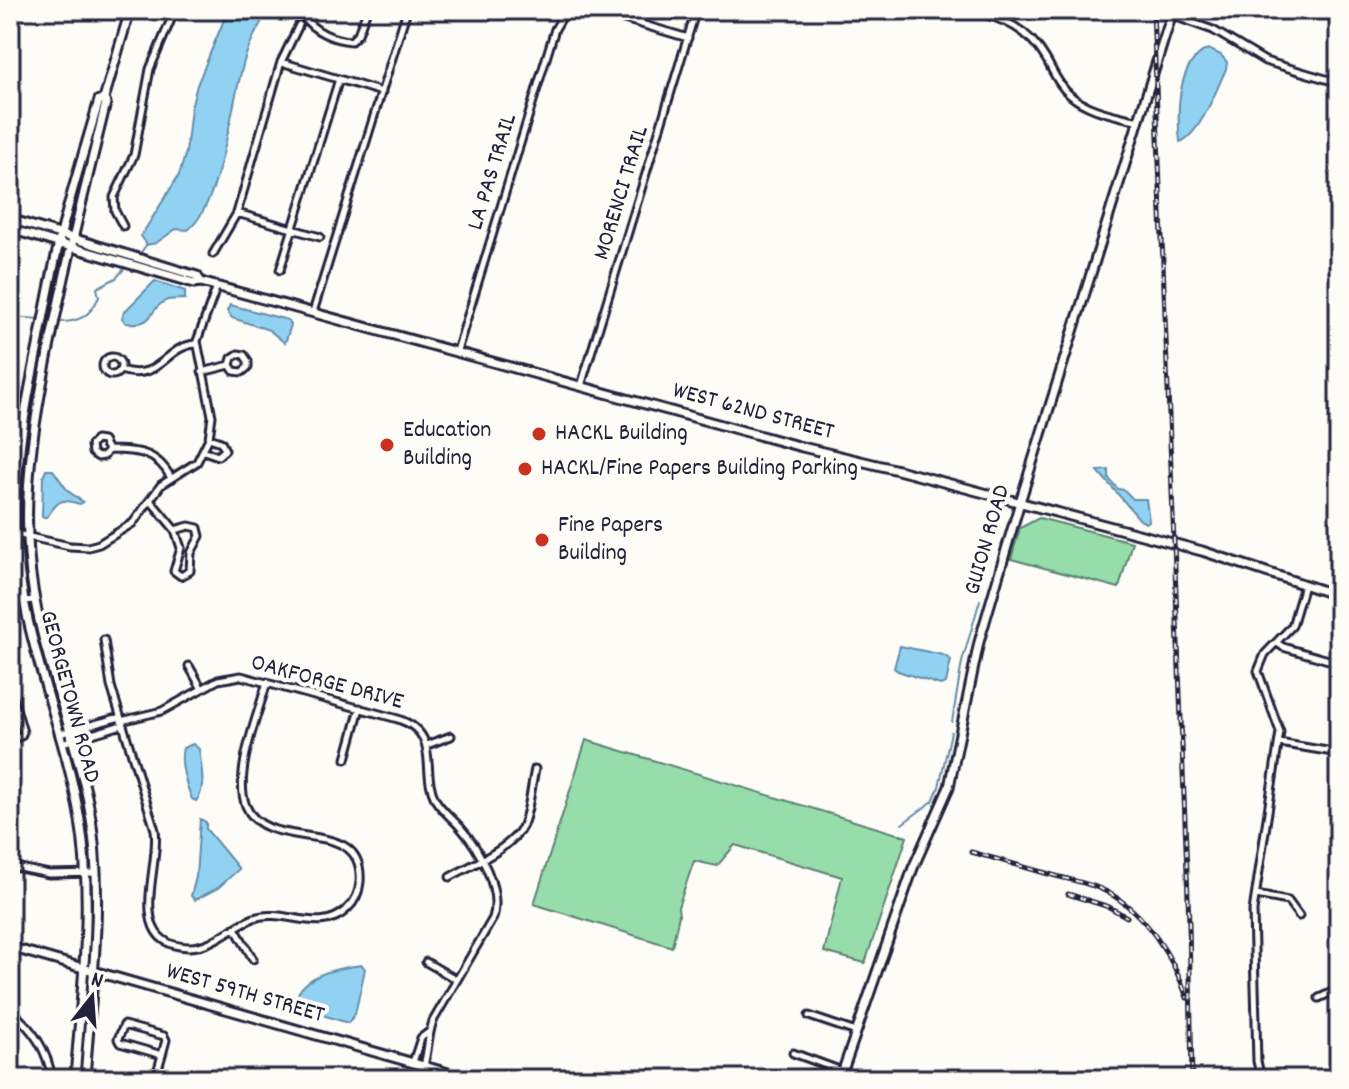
<svg xmlns="http://www.w3.org/2000/svg" width="1349" height="1089" viewBox="0 0 1349 1089" font-family="Dekko,sans-serif">
<style>
.green{fill:#97ddab;stroke:#5c8073;stroke-width:2}
.water{fill:#91d2f2;stroke:#658ca9;stroke-width:2}
.lines{fill:none;stroke-linecap:round;stroke-linejoin:round}
.stream{stroke:#658ca9;stroke-width:2}
.street-casing{stroke:#22223b;stroke-width:11}
.secondary-casing{stroke:#22223b;stroke-width:13}
.street{stroke:#fdfcf7;stroke-width:5}
.secondary{stroke:#fdfcf7;stroke-width:7}
.rail-casing{stroke:#22223b;stroke-width:5}
.rail{stroke:#fdfcf7;stroke-width:2;stroke-dasharray:6;stroke-linecap:butt}
.poi-dot{fill:#c8321e;stroke:#fdfcf7;stroke-width:3}
.labels{text-anchor:middle;dominant-baseline:central;stroke-width:8;stroke-linejoin:round;paint-order:stroke}
.street-label{font-size:24px;fill:#22223b;stroke:#fdfcf7}
.poi-label{font-size:24px;fill:#22223b;stroke:#fdfcf7;text-anchor:start}
</style>
<rect width="100%" height="100%" fill="#fdfcf7"/>
<filter id="ink" filterUnits="userSpaceOnUse"><feTurbulence type="fractalNoise" baseFrequency=".0125" numOctaves="2"/><feDisplacementMap in="SourceGraphic" scale="16" xChannelSelector="R" yChannelSelector="G"/><feConvolveMatrix kernelMatrix="1 2 1 2 8 2 1 2 1" color-interpolation-filters="sRGB"/></filter>
<g filter="url(#ink)">
<path class="green" d="M1039,518L1132,542L1119,588L1011,559L1020,528Z
M586,740L907,837L865,963L824,952L842,877L735,845L717,866L694,861L678,907L679,915L672,947L534,904Z"/>
<path class="water" d="M228,10H268C260,24 251,40 246,55C231,98 223,202 188,230L176,229L156,243L147,245L141,236L179,175L186,152L191,108L197,85Z
M1208,49L1221,55L1227,62L1226,69C1217,88 1200,135 1180,142C1177,114 1176,63 1208,49Z
M155,281L185,291V299C179,300 171,298 165,301C146,312 157,325 126,323L122,318L124,312Z
M230,305L288,320L291,325L285,343L269,330L232,318L227,311Z
M46,470H53L68,491L83,502L80,504C59,498 59,500 47,517H42L43,477Z
M1109,470V479L1118,489L1124,490L1133,499H1146L1149,521L1146,523L1140,520L1098,471Z
M900,646L943,655L951,660L946,683L940,685L898,671L894,668Z
M193,744L199,749C201,766 207,788 196,801L192,799C186,785 179,762 183,748Z
M200,819L206,822V829L239,869L218,888L195,900L191,896L196,877Z
M362,965L365,969L355,1014L348,1023L294,1006C298,975 336,968 362,965Z"/>
<g class="lines">
<path class="stream" d="M139,255L147,244
M10,317L41,319
M59,322C80,322 90,316 99,297L97,288L116,278L125,268
M952,722L962,662L980,600
M902,824L933,801L939,787L951,732"/>
<g class="street-casing">
<path id="street" d="M307,10L304,17C313,31 334,40 351,41L358,34L367,10
M594,10L688,38
M971,10C1004,19 1028,28 1046,59C1053,71 1059,86 1070,95C1088,111 1116,115 1139,121
M1171,15L1213,30L1265,61L1339,83
M281,62L382,92
M237,213L320,237
M123,226L115,211L114,197L134,155L150,69L175,10
M213,254L237,213L281,62L299,25
M280,270L339,79
M313,312L407,10
M457,351L555,29L562,17L572,10
M103 366a9 9 0 1 1 18 0a9 9 0 1 1-18 0Z
M120,370C161,383 164,346 196,344
M202,372L230,365L232,358L238,354L244,355L248,361V367L242,372L234,371L230,365
M581,386L696,10
M108,450L103,441L96,440L91,445L92,453L98,457L104,456L108,450C136,450 157,451 171,478
M204,451L218,456L225,450L221,442L209,438
M150,500L175,530
M189,526L198,528L200,536L191,553L190,571L181,576L174,571L181,548L175,530Z
M16,534L70,546L88,547L99,544L133,523L161,485L197,462L209,438L212,416L197,341L217,286
M10,602L35,600
M104,640L111,686L155,830C161,866 124,945 188,947C212,948 232,926 254,918C284,907 320,936 347,909C355,902 359,893 360,882C365,813 267,856 246,806C233,774 258,715 267,682
M1277,643L1283,647L1339,663
M189,666L202,689
M10,688L23,732L21,736L10,740
M121,721L162,711L218,680L241,676L398,719C442,734 420,769 435,799C441,810 452,818 460,827C479,848 502,890 493,918L433,1021C428,1035 428,1051 424,1066
M59,734L120,717
M62,743L122,725
M1279,743L1339,753
M427,745L451,736
M346,759L360,708
M10,866L49,874L96,873
M450,877C471,865 513,848 523,825C530,808 531,787 535,769
M1256,895L1288,901L1299,916
M235,928L253,959
M426,962L457,980
M1319,998L1339,989
M10,1010C33,1029 47,1049 52,1079
M809,1016L856,1032
M10,1023L18,1016
M124,1025L164,1036L166,1040L162,1055L120,1043L118,1039Z
M793,1053L842,1071
M413,1062L421,1038L429,1032
M155,1079L162,1055
M1261,1079L1257,1061L1253,911L1280,732L1258,671L1265,654L1292,626L1304,585"/>
</g>
<g class="secondary-casing">
<path id="secondary" d="M10,219L197,276L201,282
M10,229L194,283L201,282L798,446L898,470L1202,551L1339,596
M10,947L469,1079
M75,1079C81,994 94,905 80,820C63,720 20,637 16,532C14,468 25,408 38,346C45,309 52,271 61,234C72,189 86,145 99,100L104,99
M85,1079C91,987 106,892 88,801C71,718 35,640 29,555C23,481 36,411 51,339C67,259 87,181 106,103L104,99L130,10
M840,1079L913,868L949,787L979,642L1020,502L1173,10"/>
</g>
<use href="#street" class="street"/>
<use href="#secondary" class="secondary"/>
<g class="rail-casing">
<path id="rail" d="M1153,10L1189,923L1192,1079
M971,852C1001,860 1030,869 1060,877C1075,881 1093,884 1107,892C1145,912 1174,958 1187,998
M1068,894L1109,907L1127,917"/>
</g>
<use href="#rail" class="rail"/>
</g>
</g>
<g class="poi-dot">
<circle cx="539" cy="434" r="8"/>
<circle cx="387" cy="445" r="8"/>
<circle cx="525" cy="469" r="8"/>
<circle cx="542" cy="540" r="8"/>
</g>
<g class="labels">
<g class="street-label">
<text transform="translate(493 172) rotate(-73)">LA PAS TRAIL</text>
<text transform="translate(622 193) rotate(-73)">MORENCI TRAIL</text>
<text transform="translate(753 412) rotate(15)">WEST 62ND STREET</text>
<text transform="translate(988 540) rotate(-74)">GUION ROAD</text>
<text transform="translate(327 683) rotate(15)">OAKFORGE DRIVE</text>
<text transform="translate(69 697) rotate(75)">GEORGETOWN ROAD</text>
<text transform="translate(245 994) rotate(16)">WEST 59TH STREET</text>
</g>
<g class="poi-label">
<text x="403" y="431">Education<tspan x="403" dy="28">Building</tspan></text>
<text x="555" y="434">HACKL Building</text>
<text x="541" y="469">HACKL/Fine Papers Building Parking</text>
<text x="558" y="526">Fine Papers<tspan x="558" dy="28">Building</tspan></text>
</g>
</g>
<rect width="1349" height="1089" fill="none" stroke="#fdfcf7" stroke-width="40"/>
<rect x="20" y="20" width="1309" height="1049" fill="none" stroke="#22223b" stroke-width="3" filter="url(#ink)"/>
<g transform="translate(92 997) rotate(17)" stroke="#fdfcf7" stroke-width="6" paint-order="stroke">
<path d="M0-6L14 30L0 20L-14 30Z" fill="#22223b"/>
<text y="-12" font-size="22" font-weight="bold" text-anchor="middle" fill="#22223b">N</text>
</g>
</svg>
